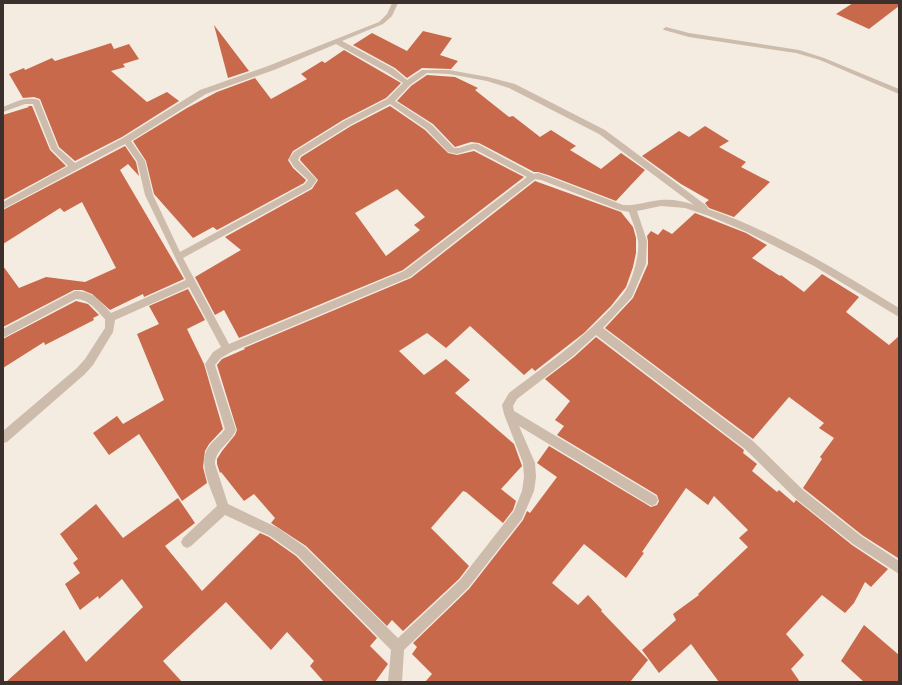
<svg xmlns="http://www.w3.org/2000/svg" width="902" height="685" viewBox="0 0 902 685" font-family="'Fira Sans',sans-serif">
<style>
.building{fill:#c8694b;fill-rule:evenodd}
.lines{fill:none;stroke-linecap:round;stroke-linejoin:round}
.minor{fill:#cdbbac;fill-rule:evenodd}
</style>
<rect width="100%" height="100%" fill="#f4ebe1"/>
<path class="building" d="M853,3H899V6L869,29L836,14Z
M214,25L249,71L228,78Z
M423,31L452,38L440,55L458,61L451,69L422,68L407,78L395,68L353,45L372,33L407,51Z
M111,43L114,49L129,44L139,59L123,64L125,67L111,71L147,102L167,92L179,101L122,137L75,161L59,147L40,99L34,97L23,98L9,74L24,68L25,70L52,58L55,61Z
M344,50L401,83L386,98L343,120L293,151L288,160L293,168L306,180L304,183L217,230L213,227L193,238L154,194L146,161L133,141L187,108L217,92L255,78L271,99L307,79L301,74L322,61L325,63Z
M427,75L455,77L478,88L475,90L509,117L513,116L540,137L551,130L576,146L570,150L601,169L621,153L645,170L616,201L548,175L538,172H534L479,143L471,142L455,147L433,124L397,101L411,86Z
M28,106H32L50,150L66,166L3,200V115L29,107Z
M390,106L425,130L448,153L457,155L474,151L524,177L403,270L239,338L224,310L215,315L195,277L241,250L225,237L312,189L318,180L300,160L301,157L351,126ZM397,189L425,217L414,225L420,230L386,256L355,213Z
M705,126L729,141L719,147L746,162L741,167L770,182L734,217L709,208L705,203L709,200L681,184L642,156L679,131L689,137Z
M125,146L136,162L139,176L128,164L120,170L184,279L144,297L143,294L110,310L92,294L82,290H74L3,327V266L19,288L46,277L85,282L116,268L82,202L64,212L60,208L3,244V210Z
M535,181L621,212L633,227L636,238V253L633,267L626,287L611,306L584,333L535,371L532,368L524,375L470,326L446,348L427,333L399,351L424,375L446,359L470,380L455,393L514,444L522,466L501,489L516,501L513,510L503,523L466,492L463,491L431,528L469,566L459,579L403,631L392,620L387,626L306,546L271,523L275,518L254,494L244,501L221,472L220,473L217,464V459L222,451L235,435L237,430L217,365L222,359L245,349L244,348L411,278Z
M695,213L746,233L767,245L752,258L780,276L781,275L804,292L822,274L859,297L846,312L889,345L899,336V556L898,558L862,535L803,488L822,459L820,457L834,438L819,428L824,423L789,397L753,439L605,328L633,298L648,264V241L647,236L651,231L658,235L663,229L672,234Z
M188,289L205,320L187,329L204,364L223,429L209,444L205,451L203,467L207,483L182,501L139,434L109,455L93,433L117,416L123,424L164,400L137,334L159,324L149,306Z
M76,301L88,304L99,315L93,318L94,320L45,345L44,342L3,368V339Z
M596,337L744,450L743,453L757,464L752,471L777,492L779,490L794,503L796,500L852,545L888,569L871,587L865,582L854,603L845,613L822,595L786,634L804,655L791,669L800,682H719L691,644L659,673L642,650L676,620L673,614L699,595L698,594L748,547L739,538L748,530L714,496L708,505L686,488L642,552L644,553L626,578L584,544L552,583L578,605L588,595L602,610L601,611L648,660L630,682H425L432,674L412,654L417,647L413,643L469,589L523,520L527,511L530,513L557,477L537,463L549,446L651,507L657,505L659,501L657,495L557,435L564,426L555,420L570,401L545,379L574,357Z
M178,498L195,523L165,546L202,591L260,533L269,537L296,556L377,638L370,646L388,664L375,682H324L310,666L314,661L287,632L271,650L226,602L163,661L182,682H6L64,630L86,662L143,607L122,579L99,599L98,596L80,610L65,584L80,573L73,563L78,559L60,534L96,504L123,538Z
M864,625L899,655V682H864L841,661Z"/>
<g class="lines">
<path class="minor" d="M392,3H398L392,16L383,24L342,41L394,69L407,80L422,70H449L488,77L515,84L605,130L707,206L708,209C776,232 838,271 899,308V317L814,266L747,232L709,216L685,208L661,206L637,211L647,241L646,264L632,297L603,328L753,441L803,490L861,536L899,561V574L853,544L795,498L745,449L596,335L573,356L517,399L513,406L514,411L656,496L658,500L656,504L652,506L648,504L519,426L535,463L536,477L534,491L522,519L468,588L404,650L402,682H388L391,650L297,555L270,536L225,515L191,546L187,548L183,546L181,542L183,538L217,506C211,488 196,462 210,445C215,439 221,435 225,429L205,364L213,352L221,347L189,287L115,320L113,332L93,365L85,374L7,442L3,443V431L77,368L85,359L105,328V319C97,311 89,299 76,299L3,338V329L75,291C93,291 100,301 111,313L186,280L145,195L137,161L125,144L3,209V202L68,166L51,149L33,104H25L3,112V107C15,102 26,96 39,100L58,148L75,163L123,138L200,90L268,66L379,22L387,14ZM336,44L388,73L403,83L387,99L344,121L294,152L289,159L294,167L308,180L305,184L180,252L153,195L145,161L131,141L206,94L274,70ZM427,73L449,74L487,81L509,88L599,134L694,205C684,201 672,199 661,200C648,201 636,206 623,205L547,176L538,173L534,174L478,144C469,142 462,149 454,148L432,125L395,101L410,85ZM390,104L426,129L448,152L457,154L474,149L527,177L404,271L229,344L183,258L311,188L317,180L298,160L300,156L350,125ZM535,179L541,180L619,210L629,212C632,221 637,231 638,241C640,254 632,282 624,293C593,332 549,363 509,393L502,405L504,414L523,463L524,477L522,491L514,511L460,580L398,638L305,547L278,528L228,504L215,464C215,449 231,443 236,430L215,365L221,358L231,352L410,277Z
M666,27L689,33L799,50L824,58L899,89V94L820,60L796,53L689,37L664,30L663,29Z"/>
</g>
<rect width="902" height="685" fill="none" stroke="#3b302b" stroke-width="8"/>
</svg>
